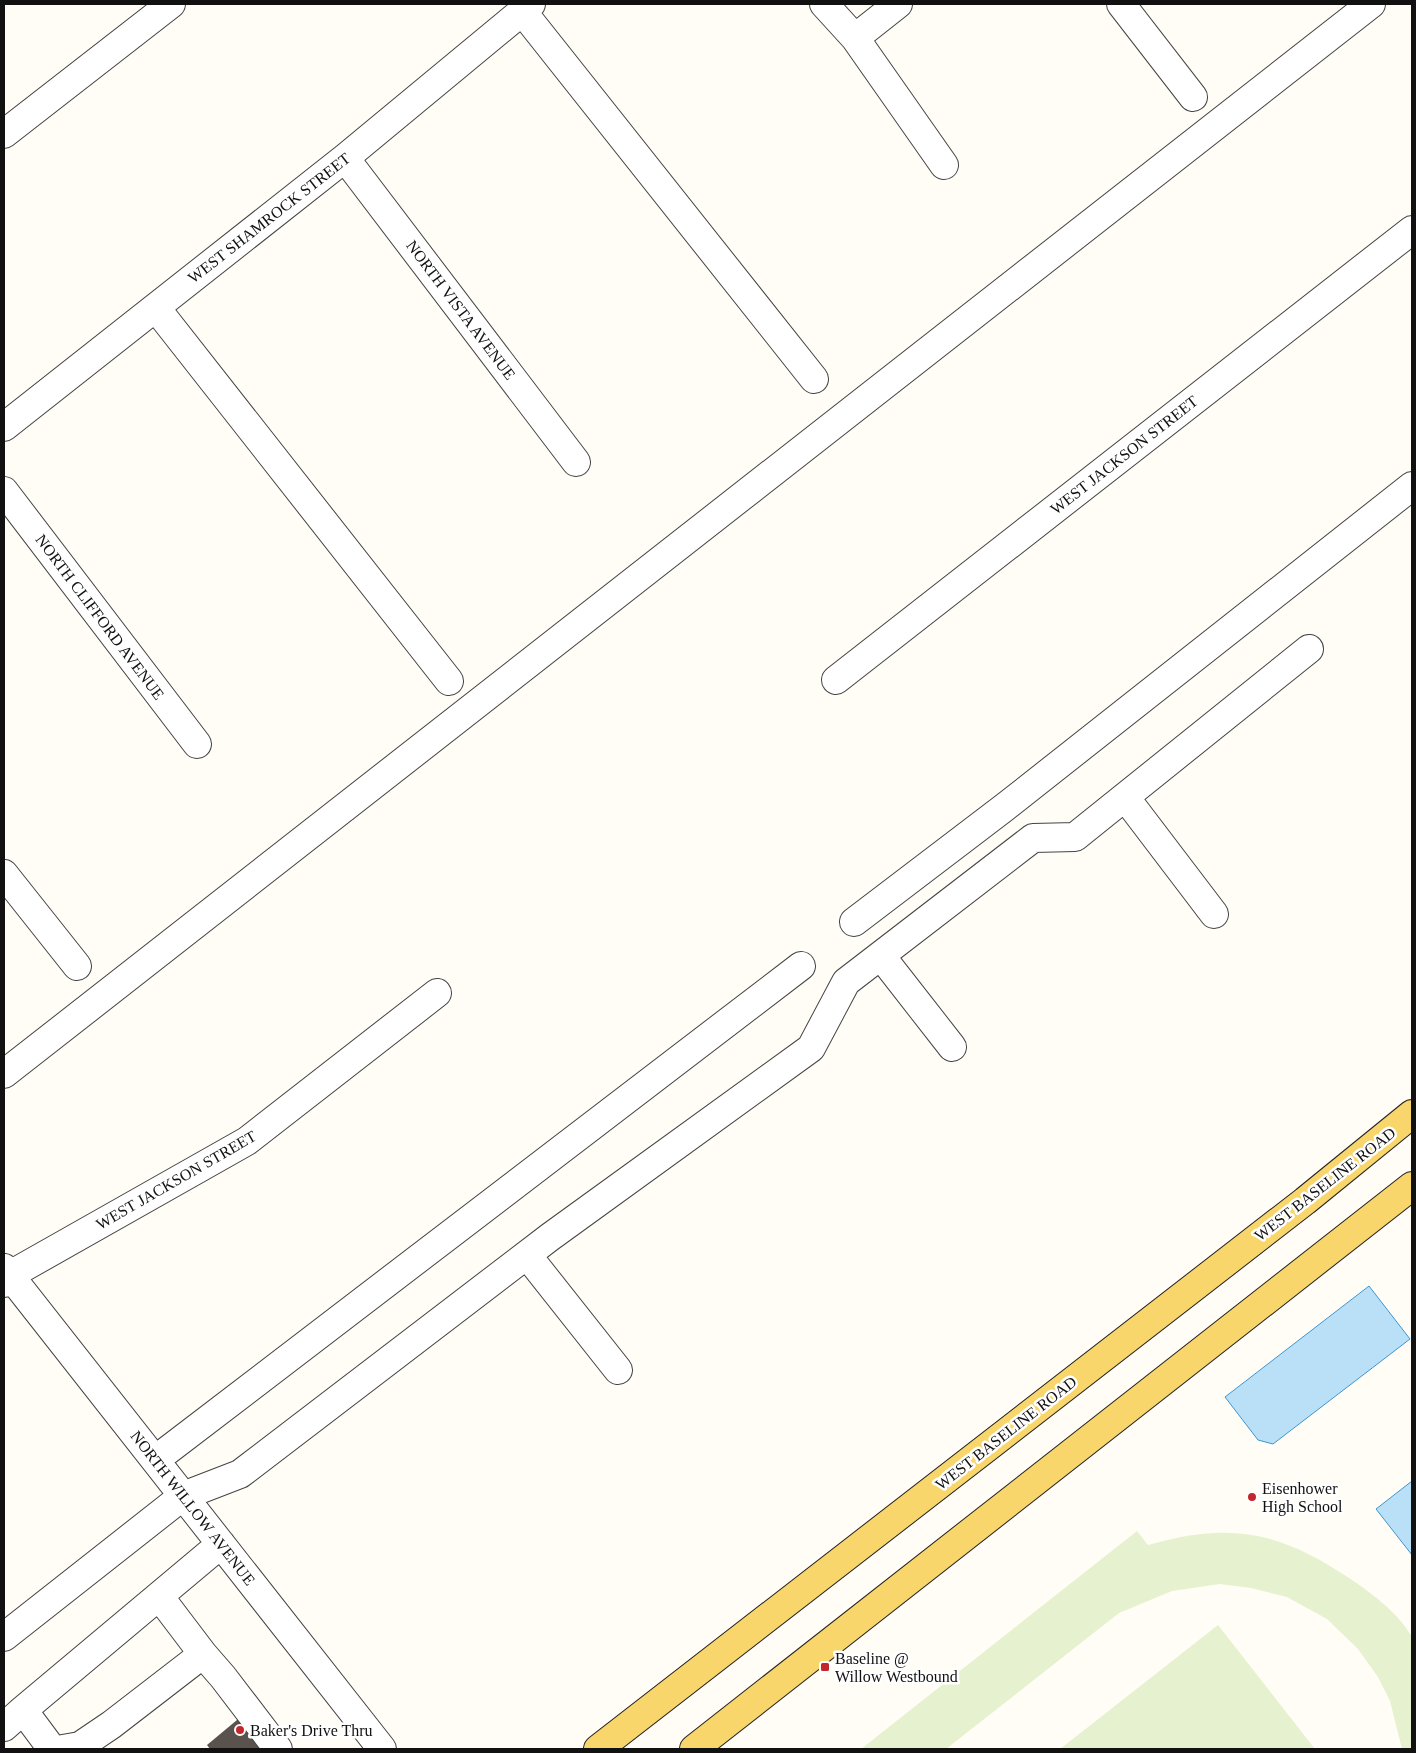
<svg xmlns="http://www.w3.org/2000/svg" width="1416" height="1753" viewBox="0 0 1416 1753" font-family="Georgia,serif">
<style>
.pitch{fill:#e6f2cf}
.water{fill:#b9e0f7;stroke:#3f96cf}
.building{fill:#5a524d}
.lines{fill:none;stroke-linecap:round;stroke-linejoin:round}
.minor-casing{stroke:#444;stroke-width:30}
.major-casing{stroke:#222;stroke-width:30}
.minor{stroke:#fff;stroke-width:28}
.major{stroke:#f9d66b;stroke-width:28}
.poi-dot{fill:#c4262e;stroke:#fff;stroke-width:2}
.labels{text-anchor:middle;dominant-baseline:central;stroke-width:5;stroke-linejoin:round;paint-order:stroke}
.street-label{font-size:16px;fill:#111;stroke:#fff}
.poi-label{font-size:16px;fill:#111;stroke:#fff;text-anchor:start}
</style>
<rect width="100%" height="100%" fill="#fffdf5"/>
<path class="pitch" d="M1137,1531L1148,1545C1232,1521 1281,1532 1352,1580C1374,1595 1399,1614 1412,1637V1749H1402L1390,1701L1378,1677L1358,1649L1327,1619L1287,1597L1251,1588L1220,1584L1172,1591L1119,1613L946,1749H861Z
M1218,1625L1315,1749H1060Z"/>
<path class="water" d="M1369,1286L1410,1339L1273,1444L1258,1440L1225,1397Z
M1412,1481V1555L1376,1509Z"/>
<path class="building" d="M243,1715L270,1749H210L207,1745Z"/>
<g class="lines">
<g class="minor-casing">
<path id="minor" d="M824,4L855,38L944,165
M1121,4L1193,97
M522,11L814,379
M855,38L898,4
M4,134L171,4
M345,158L576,462
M156,308L449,681
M4,427L345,158L531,4
M4,491L197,744
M836,680L1412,230
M1125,797L1214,914
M4,874L77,966
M854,922L1005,807L1412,486
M881,956L952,1047
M4,1074L1371,4
M527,1255L618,1370
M4,1268L382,1749
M4,1283L10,1275L247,1141L437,993
M155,1460L801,966
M4,1637L183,1496L240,1474L550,1237L811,1048L846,982L1033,838L1075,837L1309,649
M203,1654L223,1677L278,1749
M4,1727L23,1710
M52,1749L23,1710L221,1544
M63,1749L80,1746L111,1725L203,1654L159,1596"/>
</g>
<g class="major-casing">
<path id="major" d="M598,1749L1305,1201L1412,1114
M694,1749L1412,1186"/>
</g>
<use href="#minor" class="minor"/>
<use href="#major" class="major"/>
</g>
<g class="poi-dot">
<circle cx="1252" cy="1497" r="5"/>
<rect x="820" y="1662" width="10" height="10" rx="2.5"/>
<circle cx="240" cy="1730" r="5"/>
</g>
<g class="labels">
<g class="street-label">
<text transform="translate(269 218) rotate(-38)">WEST SHAMROCK STREET</text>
<text transform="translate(461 310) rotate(53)">NORTH VISTA AVENUE</text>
<text transform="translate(1124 455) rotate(-38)">WEST JACKSON STREET</text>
<text transform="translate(100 617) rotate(53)">NORTH CLIFFORD AVENUE</text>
<text transform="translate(176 1180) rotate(-30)">WEST JACKSON STREET</text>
<text transform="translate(1325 1184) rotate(-38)">WEST BASELINE ROAD</text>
<text transform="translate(1006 1433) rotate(-38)">WEST BASELINE ROAD</text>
<text transform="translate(193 1508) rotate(52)">NORTH WILLOW AVENUE</text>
</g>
<g class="poi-label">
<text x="1262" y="1488">Eisenhower<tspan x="1262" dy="18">High School</tspan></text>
<text x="835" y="1658">Baseline @<tspan x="835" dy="18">Willow Westbound</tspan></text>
<text x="250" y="1730">Baker's Drive Thru</text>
</g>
</g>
<rect width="1416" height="1753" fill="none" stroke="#111111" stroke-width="10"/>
</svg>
